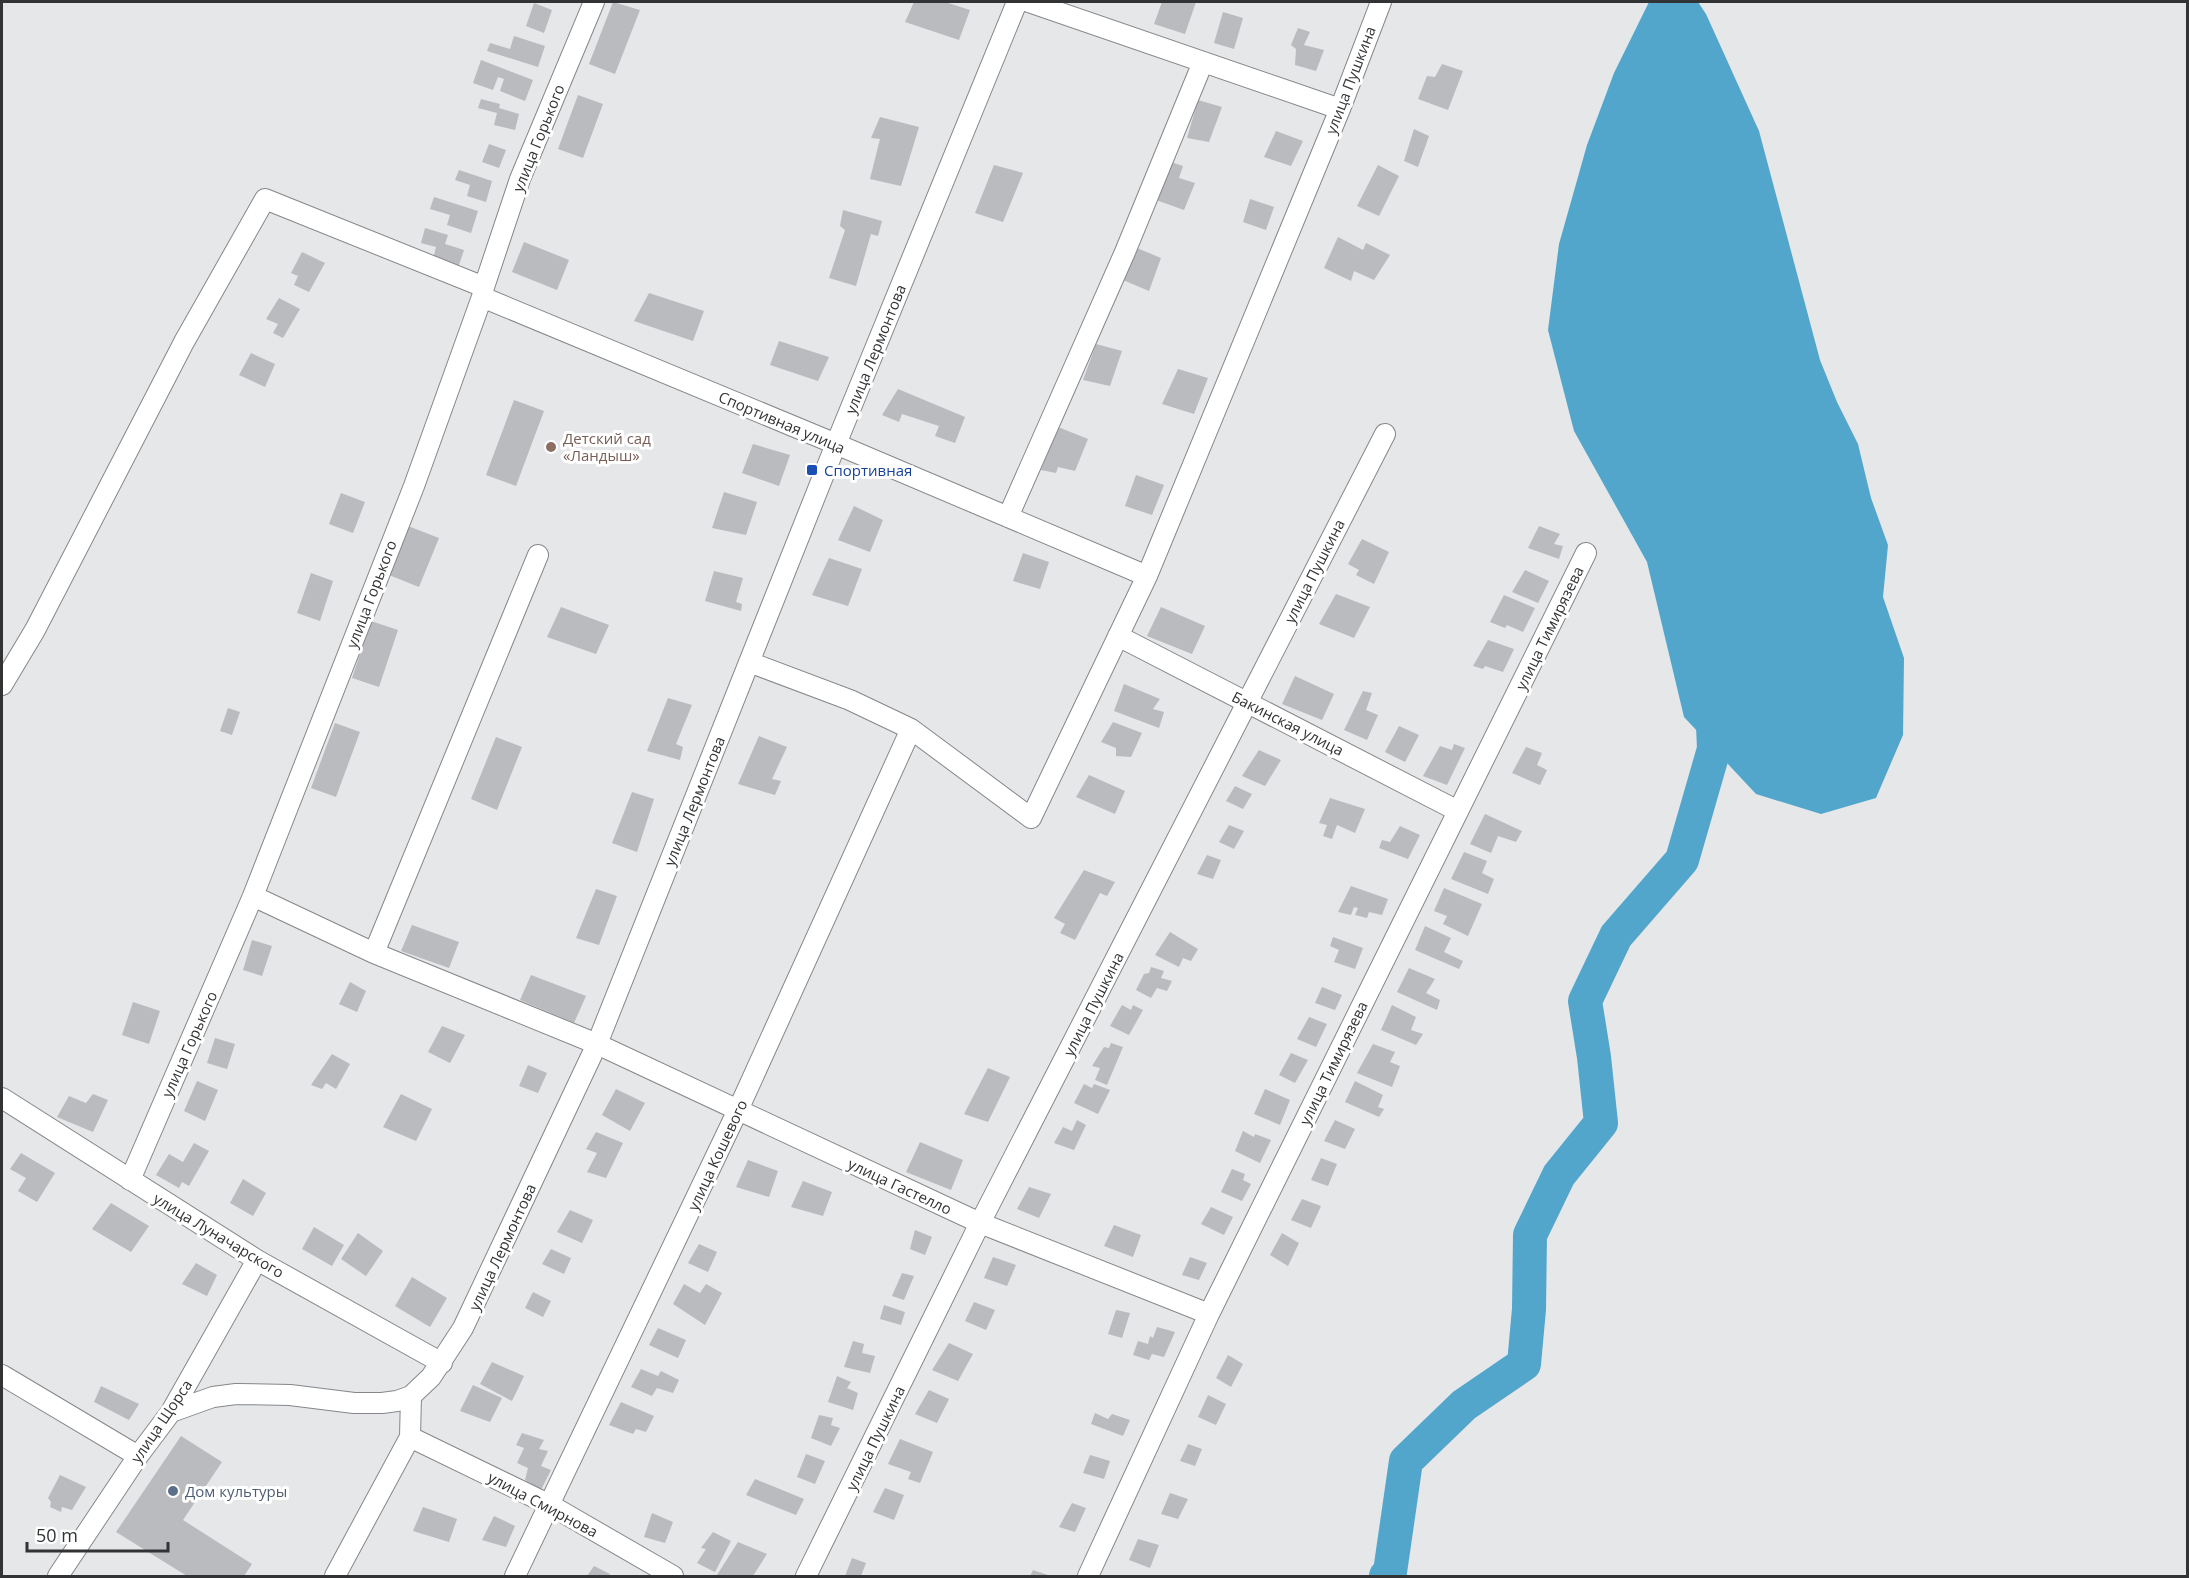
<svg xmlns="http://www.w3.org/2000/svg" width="2189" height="1578" viewBox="0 0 2189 1578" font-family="'Open Sans',sans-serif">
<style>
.water{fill:#53a6cb}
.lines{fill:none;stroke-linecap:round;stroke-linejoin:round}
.river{stroke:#53a6cb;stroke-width:34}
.building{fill:#b9bbbe}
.minor-casing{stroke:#85878a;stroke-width:22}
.minor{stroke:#fff;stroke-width:20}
.education-dot{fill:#8d6e63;stroke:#fff;stroke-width:2}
.transit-dot{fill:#1a4fb4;stroke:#fff;stroke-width:2}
.service-dot{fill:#5c6f8a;stroke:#fff;stroke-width:2}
.labels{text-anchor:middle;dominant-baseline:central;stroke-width:6;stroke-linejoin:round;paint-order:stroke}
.street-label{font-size:15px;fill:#323334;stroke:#fff}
.education-label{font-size:15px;fill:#785e54;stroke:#fff;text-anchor:start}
.transit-label{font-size:15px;fill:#164399;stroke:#fff;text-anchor:start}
.service-label{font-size:15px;fill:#4e5e75;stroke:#fff;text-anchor:start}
</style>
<rect width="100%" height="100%" fill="#e5e7e9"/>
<path class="water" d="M1649,2H1698L1706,14L1759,131L1820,360L1837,402L1858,444L1871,498L1888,545L1883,597L1904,658L1903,735L1876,798L1821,814L1756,794L1684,717L1647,562L1574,431L1548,330L1559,244L1587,145L1614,73Z"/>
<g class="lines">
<path class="river" d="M1386,1576L1390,1572L1406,1461L1464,1405L1524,1364L1529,1309L1530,1235L1559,1175L1601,1123L1594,1057L1585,1001L1616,936L1682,860L1714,749L1712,702"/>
</g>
<path class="building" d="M613,2L640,10L615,74L589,64Z
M914,2H945L970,10L959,40L905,22Z
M1162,2H1196L1185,34L1154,24Z
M534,3L552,10L544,33L526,26Z
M1223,12L1243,18L1234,49L1214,43Z
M1298,28L1310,32L1304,45L1324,50L1316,71L1295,65L1296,49L1291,45Z
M514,36L545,46L538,67L487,51L490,43L510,49Z
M481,60L533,80L525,101L500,91L504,79L498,77L493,90L473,83Z
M1442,64L1463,71L1448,110L1418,99L1427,76L1435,77Z
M578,95L603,104L583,158L558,149Z
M481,99L500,104L499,108L519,114L515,130L494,125L497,113L478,108Z
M1198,100L1222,107L1209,142L1187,138Z
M880,117L919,127L901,186L870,179L880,139L871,138Z
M1414,129L1429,136L1418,167L1404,161Z
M1276,131L1303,141L1291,166L1264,157Z
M489,144L506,150L499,168L482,162Z
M1171,162L1183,166L1179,178L1195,183L1184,210L1156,200Z
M994,165L1023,173L1003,222L975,213Z
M1378,165L1399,176L1379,216L1357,206Z
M459,170L492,181L486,202L467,196L470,185L455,180Z
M434,197L478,211L471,233L447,225L450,215L430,209Z
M1250,199L1274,207L1266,230L1243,222Z
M843,210L882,221L878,236L871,234L856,286L829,278L845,230L840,226Z
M425,228L448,235L445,244L464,250L457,271L432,263L436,247L421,243Z
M1338,237L1363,250L1366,243L1390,255L1374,280L1354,271L1351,281L1324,268Z
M524,242L569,260L557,290L512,272Z
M1137,248L1161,258L1149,291L1123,280Z
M302,252L325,263L309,292L294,285L298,276L291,273Z
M649,293L704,311L693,341L634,321Z
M279,298L300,309L283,338L273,333L278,324L266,319Z
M779,341L829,357L818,381L770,365Z
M1096,344L1122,351L1110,386L1083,380Z
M251,353L275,364L265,387L239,375Z
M1178,369L1208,378L1194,414L1162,404Z
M898,389L965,417L955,443L935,436L939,426L902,414L899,422L882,415Z
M514,400L544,411L516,486L486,475Z
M1058,427L1088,439L1075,471L1058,467L1056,473L1041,470Z
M753,444L790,455L779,486L742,473Z
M1136,475L1164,485L1152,515L1125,506Z
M724,492L757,502L746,535L712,528Z
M341,493L365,502L353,533L329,524Z
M854,506L883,520L870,552L838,540Z
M408,526L439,538L419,587L389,575Z
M1539,526L1560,534L1554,544L1563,546L1559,559L1528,548Z
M1362,539L1389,552L1374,584L1356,575L1359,570L1348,564Z
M1023,553L1049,562L1040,589L1013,581Z
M829,558L862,569L848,606L812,595Z
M1525,570L1549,581L1538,603L1512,592Z
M714,571L743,578L736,602L742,604L741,611L705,601Z
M311,573L333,581L320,621L297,613Z
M1336,594L1370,607L1354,638L1319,624Z
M1504,595L1535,608L1523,632L1507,625L1505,628L1490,622Z
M561,607L609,625L596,654L547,637Z
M1161,607L1205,626L1192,654L1147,636Z
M371,621L398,630L379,687L352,678Z
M1488,640L1514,649L1503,672L1485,666L1483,669L1473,666Z
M1295,676L1334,694L1322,720L1282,704Z
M1124,684L1160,699L1153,709L1164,712L1159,728L1114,711Z
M1363,691L1372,693L1366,710L1378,715L1367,740L1344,730Z
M668,698L692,705L676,744L683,747L680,760L647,751Z
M228,708L240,712L232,735L220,731Z
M1113,722L1142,733L1131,757L1116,756V748L1101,742Z
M335,723L360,732L336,797L311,788Z
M1399,726L1419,735L1405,762L1385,752Z
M759,736L787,747L772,779L781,781L775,795L738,784Z
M496,737L522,747L497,810L471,799Z
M1454,744L1465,748L1447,785L1423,776L1440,746L1452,750Z
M1526,747L1542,753L1537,765L1547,770L1540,785L1512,773Z
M1259,750L1281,760L1265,786L1242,776Z
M1089,775L1125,791L1115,814L1076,797Z
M1235,786L1252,794L1243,809L1226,801Z
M632,792L654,799L637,852L612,843Z
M1330,798L1365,809L1355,833L1337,825L1332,839L1323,836L1327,825L1319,823Z
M1485,814L1522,831L1516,842L1498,836L1491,853L1470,844Z
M1229,825L1244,831L1234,849L1219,842Z
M1400,826L1420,835L1408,859L1379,848L1382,840L1390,842Z
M1464,852L1487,861L1482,873L1494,879L1488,894L1451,879Z
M1207,855L1221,860L1213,879L1197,874Z
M1084,870L1115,882L1107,896L1100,893L1075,940L1060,933L1065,924L1054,918Z
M1351,886L1388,899L1382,915L1369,912L1367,918L1355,915L1358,908L1354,907L1351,915L1338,912Z
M1444,888L1482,904L1468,936L1443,924L1447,916L1434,911Z
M596,889L617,896L599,945L576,938Z
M412,925L459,942L449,968L401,951Z
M1425,926L1451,938L1444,952L1463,961L1459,969L1415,950Z
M1170,932L1198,949L1191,961L1183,958L1179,967L1155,955Z
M1333,937L1363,948L1355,969L1334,962L1339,950L1330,946Z
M252,940L272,946L262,976L243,970Z
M1151,967L1164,971L1161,978L1172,981L1167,991L1157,988L1151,998L1136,990L1144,974L1149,973Z
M1409,968L1435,979L1426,993L1440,1000L1437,1010L1397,992Z
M531,975L586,996L574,1023L520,1000Z
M350,982L366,991L357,1012L339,1004Z
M1322,987L1342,995L1335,1010L1315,1003Z
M133,1002L160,1011L149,1044L122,1035Z
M1122,1005L1131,1010L1133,1005L1143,1010L1129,1035L1110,1026Z
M1392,1005L1416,1017L1411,1030L1423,1034L1416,1045L1381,1030Z
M1309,1017L1327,1024L1316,1047L1297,1039Z
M442,1026L465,1035L450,1063L428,1052Z
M215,1038L235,1044L227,1069L207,1063Z
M1111,1043L1123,1047L1107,1085L1095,1080L1100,1068L1092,1066L1104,1047L1109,1048Z
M1373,1044L1395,1052L1390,1062L1400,1066L1392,1087L1357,1073Z
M1291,1053L1308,1060L1295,1083L1279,1075Z
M332,1054L350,1064L336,1089L326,1083L322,1089L311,1085Z
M528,1065L547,1073L538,1093L519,1086Z
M988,1068L1010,1077L988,1122L964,1114Z
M197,1081L218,1090L205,1121L184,1111Z
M1355,1081L1383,1095L1378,1107L1384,1109L1379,1117L1345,1102Z
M1084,1084L1092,1088L1094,1084L1110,1090L1098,1114L1074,1103Z
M616,1089L645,1103L630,1131L602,1115Z
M1265,1089L1290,1100L1280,1125L1254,1114Z
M93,1094L108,1100L93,1132L57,1117L69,1096L86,1103Z
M401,1094L432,1109L416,1141L383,1127Z
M1077,1120L1086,1125L1074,1150L1054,1143L1063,1127L1072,1131Z
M1335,1120L1355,1129L1345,1149L1324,1141Z
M1243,1131L1254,1137L1255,1134L1271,1140L1260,1163L1235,1151Z
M596,1132L623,1143L606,1178L587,1172L597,1153L586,1149Z
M920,1142L963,1160L951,1190L906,1172Z
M194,1143L209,1151L189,1186L182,1182L179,1188L156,1175L169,1154L183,1162Z
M21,1153L55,1173L37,1202L18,1191L26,1178L10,1169Z
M1321,1158L1337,1164L1328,1186L1311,1180Z
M748,1160L778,1171L769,1197L736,1187Z
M1232,1169L1245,1174L1243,1180L1251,1184L1242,1201L1221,1192Z
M243,1179L266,1193L253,1216L230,1203Z
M803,1181L832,1192L823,1216L791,1207Z
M1029,1187L1051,1194L1039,1218L1017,1209Z
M1302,1199L1321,1206L1311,1228L1291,1220Z
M111,1203L149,1226L131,1252L92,1229Z
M1211,1207L1233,1217L1224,1235L1201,1224Z
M570,1210L593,1220L582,1243L557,1232Z
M1114,1225L1141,1235L1133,1257L1104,1246Z
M314,1227L344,1245L332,1266L302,1249Z
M915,1230L932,1237L925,1255L910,1249Z
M358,1233L383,1251L366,1276L341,1259Z
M1282,1233L1299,1243L1288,1266L1270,1255Z
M699,1244L717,1252L708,1272L688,1263Z
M551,1249L571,1258L564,1274L542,1264Z
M993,1257L1016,1265L1007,1286L984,1278Z
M1190,1257L1207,1263L1199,1280L1182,1275Z
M196,1263L217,1275L207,1296L182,1284Z
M902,1273L914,1276L904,1300L892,1296Z
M412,1277L447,1298L430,1327L395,1306Z
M684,1284L700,1293L706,1284L722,1293L705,1325L673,1304Z
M533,1292L551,1301L543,1317L525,1308Z
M974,1302L995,1310L986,1330L965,1321Z
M884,1305L905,1312L901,1325L880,1319Z
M1116,1310L1130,1313L1122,1338L1108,1334Z
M1157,1327L1175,1332L1164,1357L1152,1354L1149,1360L1133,1355L1138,1341L1148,1344L1150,1336L1153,1338Z
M658,1328L686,1340L678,1358L649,1345Z
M853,1341L864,1344L862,1353L875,1356L870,1373L844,1367Z
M949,1343L973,1354L958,1381L932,1370Z
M1228,1355L1243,1364L1231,1387L1216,1378Z
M492,1362L524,1376L512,1401L480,1384Z
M641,1369L658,1376L661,1371L679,1380L673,1393L657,1388L652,1396L631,1387Z
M837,1376L851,1382L847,1388L858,1393L853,1410L828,1402Z
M473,1385L502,1398L490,1422L460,1411Z
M101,1386L139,1404L129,1420L94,1402Z
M929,1390L949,1399L937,1423L915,1414Z
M1208,1395L1226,1404L1216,1425L1198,1417Z
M621,1402L654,1416L646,1432L636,1429L633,1434L609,1425Z
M1095,1413L1108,1419L1112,1414L1130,1420L1123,1436L1091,1424Z
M819,1415L833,1418L831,1425L840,1428L831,1446L811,1438Z
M522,1433L544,1440L539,1449L548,1451L541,1466L551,1470L541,1490L525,1480L528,1468L517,1463L524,1448L516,1445Z
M181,1436L222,1462L183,1520L252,1564L244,1576H187L116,1532Z
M900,1439L933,1452L920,1483L908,1479L911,1472L888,1464Z
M1188,1444L1202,1449L1195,1466L1180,1461Z
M806,1454L825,1461L815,1484L797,1477Z
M1090,1455L1110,1461L1104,1479L1083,1473Z
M60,1475L86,1487L72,1510L62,1507L61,1512L50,1507L51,1502L48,1498Z
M755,1479L804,1499L796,1515L746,1495Z
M885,1488L904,1495L894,1520L873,1512Z
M1170,1493L1188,1499L1178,1519L1161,1514Z
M1072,1503L1086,1508L1075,1532L1059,1527Z
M423,1507L457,1519L449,1542L413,1531Z
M652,1513L673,1522L665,1543L644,1537Z
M494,1516L515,1526L506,1547L482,1540Z
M713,1532L731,1541L715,1572L697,1563L706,1549L701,1548Z
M1138,1539L1159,1545L1150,1568L1129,1560Z
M738,1542L767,1554L753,1576L717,1575Z
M852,1558L866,1563L861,1576H845Z
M594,1566L610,1574L608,1576H587Z
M1033,1570L1051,1576H1030Z"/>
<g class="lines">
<g class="minor-casing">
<path id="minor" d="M1029,2L1340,109
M482,297L836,444L1147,576
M1008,517L1125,252L1203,62
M1118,636L1458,811
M749,662L850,700L911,729L1031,818L1147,576L1340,109L1381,2
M2,685L35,630L184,342L265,199L484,287
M253,896L374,953L597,1044L980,1223L1209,1314
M374,953L538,555
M2,1098L257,1260L442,1363
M130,1180L253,896L414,486L482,297L484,287L520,179L594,2
M2,1375L138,1456
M171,1412L213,1397L236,1394L290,1395L354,1403H382L397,1401L411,1396L431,1377L463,1328L597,1044L836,444L1017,2
M410,1437L550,1505L673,1576
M58,1576L138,1456L171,1412L257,1260
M335,1576L410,1437L411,1396
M515,1576L738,1110L911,729
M806,1576L980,1223L1385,434
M1088,1576L1209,1314L1586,553"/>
</g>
<use href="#minor" class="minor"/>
</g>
<circle class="education-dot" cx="551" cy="447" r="6"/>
<rect class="transit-dot" x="806" y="464" width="12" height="12" rx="3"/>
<circle class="service-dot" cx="173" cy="1491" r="6"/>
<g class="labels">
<g class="street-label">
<text transform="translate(1350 80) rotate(-69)">улица Пушкина</text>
<text transform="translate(538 138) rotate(-68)">улица Горького</text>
<text transform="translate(875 349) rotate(-68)">улица Лермонтова</text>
<text transform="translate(782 422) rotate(23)">Спортивная улица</text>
<text transform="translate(1314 571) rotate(-63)">улица Пушкина</text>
<text transform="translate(371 594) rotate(-69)">улица Горького</text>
<text transform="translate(1549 628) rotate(-64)">улица Тимирязева</text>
<text transform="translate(1288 723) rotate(27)">Бакинская улица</text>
<text transform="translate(694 801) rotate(-68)">улица Лермонтова</text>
<text transform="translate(1093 1004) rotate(-63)">улица Пушкина</text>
<text transform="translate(189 1044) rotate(-66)">улица Горького</text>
<text transform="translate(1333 1063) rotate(-64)">улица Тимирязева</text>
<text transform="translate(717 1155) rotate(-65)">улица Кошевого</text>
<text transform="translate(900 1186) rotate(25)">улица Гастелло</text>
<text transform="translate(219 1235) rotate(31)">улица Луначарского</text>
<text transform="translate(502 1247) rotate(-65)">улица Лермонтова</text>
<text transform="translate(161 1421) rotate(-56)">улица Щорса</text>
<text transform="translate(875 1438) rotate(-64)">улица Пушкина</text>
<text transform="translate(543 1504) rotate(28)">улица Смирнова</text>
</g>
<g class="education-label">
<text x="563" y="438">Детский сад<tspan x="563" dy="17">«Ландыш»</tspan></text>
</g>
<g class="transit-label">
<text x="824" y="470">Спортивная</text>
</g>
<g class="service-label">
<text x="185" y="1491">Дом культуры</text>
</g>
</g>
<rect width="2189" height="1578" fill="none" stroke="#323334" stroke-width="6"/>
<path d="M27 1542v9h141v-9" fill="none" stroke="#323334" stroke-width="3"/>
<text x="36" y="1542" font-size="18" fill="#323334" stroke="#ffffff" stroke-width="4.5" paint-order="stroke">50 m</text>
</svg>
